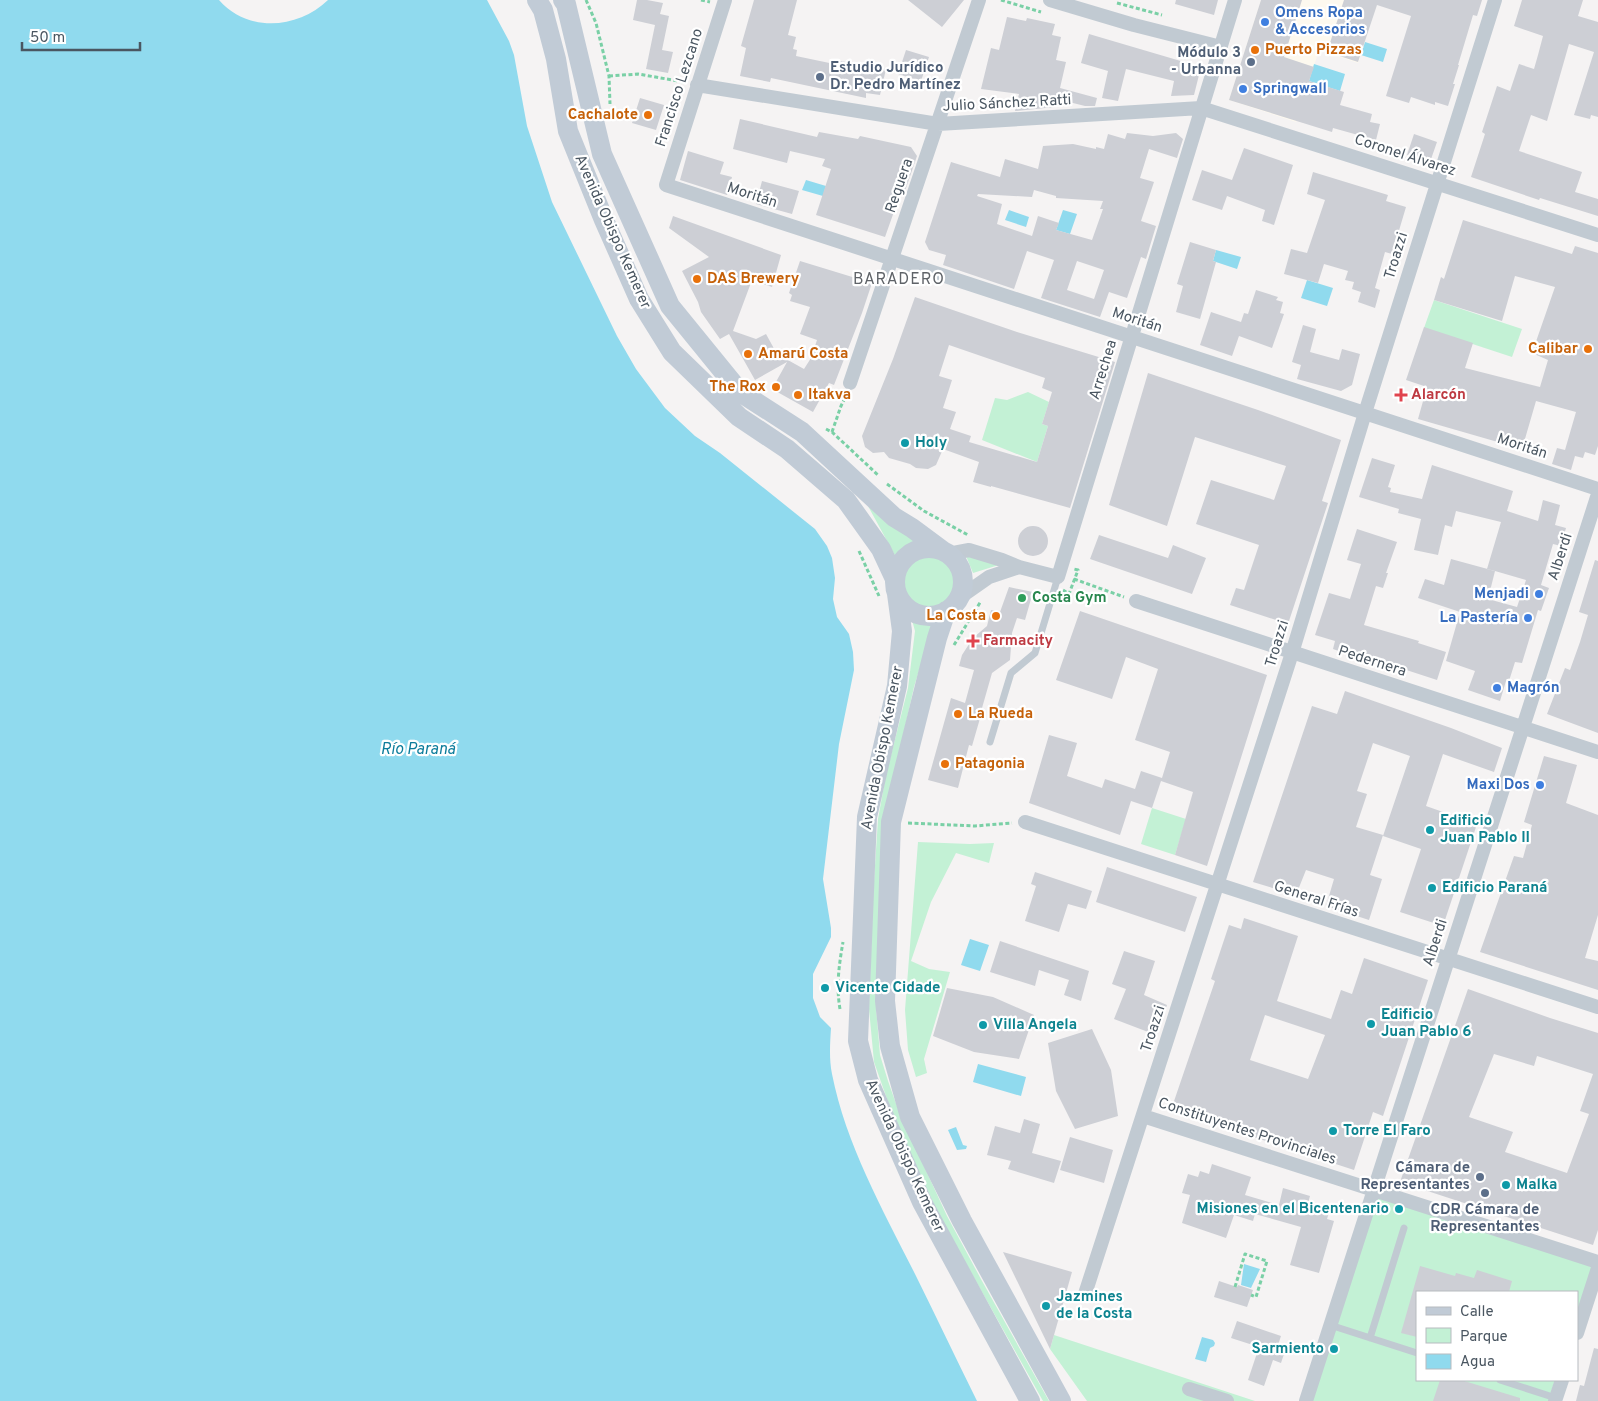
<svg xmlns="http://www.w3.org/2000/svg" width="1598" height="1401" viewBox="0 0 1598 1401" font-family="Overpass,sans-serif">
<style>
.commercial{fill:#fdf9ef}
.green{fill:#c3f1d5}
.water{fill:#90daee}
.building{fill:#cdcfd5;fill-rule:evenodd}
.lines{fill:none;stroke-linecap:round;stroke-linejoin:round}
.path{stroke:#7ad0a6;stroke-width:3;stroke-dasharray:4 2.5;stroke-linecap:butt}
.service{stroke:#c1cad2;stroke-width:7}
.minor{stroke:#c1cad2;stroke-width:14}
.secondary{stroke:#c1cbd6;stroke-width:20}
.shop-dot{fill:#3f7fe0;stroke:#fff;stroke-width:2}
.food-dot{fill:#e8710a;stroke:#fff;stroke-width:2}
.service-dot{fill:#5c6f8a;stroke:#fff;stroke-width:2}
.health-dot{fill:#e0444e;stroke:#fff;stroke-width:2}
.culture-dot{fill:#0f9aa8;stroke:#fff;stroke-width:2}
.leisure-dot{fill:#2e9e5b;stroke:#fff;stroke-width:2}
.labels{text-anchor:middle;dominant-baseline:central;stroke-width:4.5;stroke-linejoin:round;paint-order:stroke}
.shop-label{font-size:15px;font-weight:bold;fill:#366cbe;stroke:#fff;text-anchor:start}
.food-label{font-size:15px;font-weight:bold;fill:#c56008;stroke:#fff;text-anchor:start}
.service-label{font-size:15px;font-weight:bold;fill:#4e5e75;stroke:#fff;text-anchor:end}
.street-label{font-size:15px;fill:#4a5661;stroke:#fff}
.health-label{font-size:15px;font-weight:bold;fill:#be3a42;stroke:#fff;text-anchor:start}
.culture-label{font-size:15px;font-weight:bold;fill:#0d838f;stroke:#fff;text-anchor:start}
.leisure-label{font-size:15px;font-weight:bold;fill:#27864d;stroke:#fff;text-anchor:start}
.neighbourhood-label{font-size:16px;letter-spacing:1px;fill:#5f6368;stroke:#fff}
.water-label{font-size:16px;font-style:italic;fill:#0c7c9b;stroke:#fff}
</style>
<rect width="100%" height="100%" fill="#f5f3f3"/>
<path class="commercial" d="M1261,0H1378L1358,63L1319,50L1296,122L1229,100Z"/>
<path class="green" d="M1434,300L1522,329L1512,357L1424,328Z
M1028,392L1049,402L1042,424L1048,426L1037,462L982,440L995,398L1007,400Z
M868,506L919,542C908,544 900,550 898,561Z
M901 582a27 27 0 1 1 54 0a27 27 0 1 1-54 0Z
M966,556L1002,564L973,573Z
M912,620L933,624L914,687L884,821L876,1007L880,1055L888,1081L899,1112L947,1216L982,1281L1049,1401H1043L940,1217L893,1116L874,1062L869,1009L873,897L878,819L886,775L908,688L915,631Z
M1152,808L1186,819L1175,855L1141,844Z
M918,842L970,844L994,843L989,863L956,853L931,902L911,961L929,969L950,972L924,1059L927,1073L916,1077L908,1050L905,1010Z
M1376,1192L1595,1261L1577,1315V1292H1417V1380H1555L1548,1401H1301Z
M1054,1335L1255,1401H1087L1050,1349Z"/>
<path class="water" d="M0,0H219C248,33 298,29 328,0H487L509,41L514,55L527,126L552,202L617,336L636,369L665,408L695,436L720,453L815,529L827,546L832,558L835,578L833,599L837,617L849,634L853,652L854,670L839,744L823,879L831,928V937L813,974V998L820,1017L831,1028C830,1044 829,1059 832,1074C846,1145 883,1210 915,1274C936,1316 956,1359 977,1401H0Z
M1365,42L1387,49L1383,62L1361,55Z
M1314,64L1345,74L1340,91L1309,81Z
M806,180L826,186L823,196L802,190Z
M1009,210L1029,217L1026,227L1005,220Z
M1063,210L1077,214L1070,234L1056,230Z
M1216,250L1241,257L1237,269L1213,261Z
M1307,280L1333,288L1327,306L1301,298Z
M970,939L989,945L980,971L961,965Z
M978,1064L1026,1077L1021,1096L973,1082Z
M956,1127L963,1145L967,1146L966,1149L957,1150L948,1130Z
M1244,1264L1260,1269L1251,1288L1241,1285Z
M1202,1337L1213,1340L1215,1343L1214,1346L1210,1348L1206,1362L1195,1359Z"/>
<path class="building" d="M637,0H647L663,3L660,14L669,16L662,50L673,52L668,73L646,69L655,25L633,20Z
M754,0H797L788,35L796,37L793,49L797,50L796,56L839,65L840,61L886,69L880,95L866,93V98L771,78L770,82L740,76L746,48L741,46Z
M908,0H964L942,27Z
M1176,0H1218L1214,15L1175,4Z
M1261,0H1302L1284,57L1314,67L1309,81L1344,92L1340,105L1372,114L1370,122L1380,124L1376,140L1333,128L1332,132L1229,100Z
M1344,0H1482L1477,16L1473,15L1458,65H1459L1453,84H1455L1448,106L1435,102V105L1411,97L1409,103L1386,96L1411,16L1377,5L1358,62L1327,52Z
M1522,0H1583L1578,16L1598,22V117L1591,115L1590,119L1574,115L1594,52L1569,44L1547,121L1531,115L1519,151L1582,172L1575,192L1598,199V216L1540,198L1539,200L1471,177L1485,134L1482,132L1497,86L1510,91L1519,64L1534,69L1538,55L1543,36L1514,26Z
M1007,17L1026,21L1027,18L1055,24L1052,35L1061,37L1056,60L1066,62L1060,88L1097,98L1095,106H1085L1057,99L1055,107L1015,111L1019,94L981,89L991,48L999,50Z
M1089,34L1201,67L1194,95L1171,96L1174,81L1126,69L1118,101L1102,98L1108,71L1081,63Z
M906,50L929,57L921,81L898,74Z
M640,98L664,105L656,130L632,123Z
M740,119L817,137L819,132L858,139L860,136L911,147L917,156L905,191L902,189L885,237L816,215L831,169L822,166L825,159L790,151L787,163L733,149Z
M1127,133L1153,136L1176,133L1183,139L1177,158L1149,149L1140,178L1154,182L1141,221L1156,226L1146,259L1141,257L1127,298L1109,292L1100,317L1041,298L1054,260L1027,251L1014,289L943,265L946,255L929,250L925,242L951,162L1000,177L1005,159L1038,169L1043,146L1073,144L1096,149V147L1104,149L1108,134L1125,139ZM1034,190L1056,196V198L1103,201L1100,209H1103L1092,240L1056,230L1059,223L1038,216L1032,236L997,224L1002,204L977,196L978,194L1032,197ZM1077,261L1104,270L1094,299L1067,290Z
M1414,134L1437,142L1430,162L1407,155Z
M1244,148L1293,165L1274,225L1262,221L1265,210L1227,196L1222,210L1192,200L1202,170L1232,180Z
M688,151L724,162L720,174L732,177L727,195L680,180Z
M1313,172L1388,195L1386,201L1406,207L1392,254L1385,252L1375,288L1380,290L1375,308L1358,302L1361,292L1352,289L1354,282L1345,280L1348,271L1324,264L1318,283L1284,274L1291,249L1307,253L1325,200L1307,194Z
M762,181L799,191L792,214L756,204Z
M673,216L781,255L772,287L752,280L733,331L756,339L766,334L777,354L804,369L811,358L817,340L800,334L810,307L790,301L792,295L789,293L800,261L872,283L862,313L834,385L829,383L813,412L772,389L787,362L755,380L729,334L720,339L701,312L698,302L682,271L709,257L669,228Z
M1463,220L1572,254L1575,246L1598,253V446L1595,455L1585,452L1583,458L1575,456L1571,470L1552,464L1557,448L1565,450L1576,412L1536,401L1522,449L1418,419L1427,387L1406,380L1424,327L1473,343L1465,368L1540,387L1548,360L1532,353L1555,287L1515,276L1502,321L1434,300L1441,277L1444,279Z
M1190,242L1216,250L1213,261L1216,262L1200,319L1176,312L1183,286L1177,284Z
M1256,290L1278,297L1276,300L1283,302L1280,313L1284,314L1272,348L1239,336L1232,356L1200,345L1211,312L1241,322L1244,313L1248,314Z
M915,297L1017,332L1115,362L1070,508L991,486V487L973,482L979,462L943,449L936,465L928,469L916,468L910,464L889,458L884,452L873,453L865,447L862,436L893,359ZM949,345L1045,378L1042,388L1052,392L1042,424L1048,426L1037,462L969,442L971,436L950,429L956,412L943,408L952,380L939,376Z
M1303,325L1316,329L1310,352L1339,360L1342,349L1360,354L1352,385L1341,391L1297,379L1301,365L1292,362Z
M1148,373L1258,410L1341,440L1322,501L1328,503L1288,624L1230,605L1236,588L1244,590L1259,545L1196,524L1211,480L1274,500L1286,466L1195,437L1167,526L1109,505Z
M1372,458L1395,465L1388,487L1391,488L1390,492L1422,499L1432,465L1513,491L1507,511L1538,521L1543,500L1560,505L1555,525L1566,528L1561,546L1553,544L1541,585L1549,588L1541,611L1538,610L1522,663L1515,662L1509,681H1506L1500,701L1468,690L1475,671L1446,661L1460,612L1418,598L1425,579L1444,585L1451,559L1495,571L1487,569L1501,522L1456,511L1452,527L1445,525L1438,555L1414,550L1421,519L1398,513L1399,509L1359,497ZM1495,571L1526,580L1517,607L1488,599Z
M1018 541a15 15 0 1 1 30 0a15 15 0 1 1-30 0Z
M1357,529L1397,542L1386,573H1388L1383,588L1376,586L1364,625L1419,641L1418,643L1446,652L1437,680L1388,664V667L1367,661L1333,649L1335,641L1315,635L1329,593L1350,599L1361,564L1347,560Z
M1099,535L1168,558L1173,545L1206,558L1192,594L1090,559Z
M1595,560L1598,561V733L1547,714L1565,668L1570,670L1580,642L1588,615L1579,612Z
M1009,587L1033,592L1025,620L1017,618L1012,633L1010,660L992,673L982,708H983L972,746L969,745L958,788L928,780L951,698L965,703L974,670L959,666L962,655L973,638L987,626L991,610L1000,612Z
M1080,611L1267,675L1207,866L1175,855L1193,792L1161,781L1152,808L1131,801L1120,835L1029,803L1049,735L1077,743L1067,776L1102,788L1105,779L1135,789L1141,771L1162,778L1170,752L1135,740L1158,669L1126,657L1112,699L1056,680Z
M1345,691L1451,728L1502,748L1494,772L1443,754L1426,806L1477,824L1443,926L1400,912L1421,849L1383,836L1410,756L1373,743L1357,791L1367,794L1356,827L1383,835L1370,875L1382,879L1369,920L1326,906L1334,879L1306,870L1296,895L1253,882L1312,706L1337,714Z
M1544,756L1577,765L1566,803L1598,815V915L1585,958L1598,961V990L1480,952L1514,856L1523,858L1532,825L1524,822Z
M1107,867L1197,897L1185,932L1096,902Z
M1035,872L1092,891L1086,909L1068,904L1059,932L1025,921L1036,886L1031,884Z
M1244,918L1298,936L1277,1001L1331,1019L1341,990L1352,994L1364,958L1428,980L1383,1116L1373,1112L1354,1170L1171,1110L1215,981L1211,979L1229,925L1241,929ZM1265,1015L1325,1035L1308,1079L1250,1060Z
M1000,941L1089,971L1081,1001L1064,995L1069,980L1039,970L1035,986L990,972Z
M1124,951L1155,961L1144,995L1167,1005L1156,1035L1114,1019L1126,989L1112,984Z
M947,988L993,997L1034,1015L1019,1059L974,1052L933,1036Z
M1468,989L1550,1018L1598,1033V1230L1593,1245L1400,1182ZM1494,1054L1534,1066L1537,1056L1593,1074L1580,1111L1589,1114L1567,1173L1505,1152L1513,1132L1469,1117Z
M1092,1029L1111,1070L1118,1116L1075,1129L1056,1091L1048,1043Z
M1024,1119L1040,1124L1032,1153L1061,1161L1054,1183L1008,1169L1011,1161L987,1155L995,1126L1020,1133Z
M1070,1137L1113,1150L1104,1183L1060,1170Z
M1212,1164L1251,1177L1245,1195L1279,1205L1283,1188L1310,1196L1308,1203L1330,1209L1327,1219L1334,1221L1319,1273L1290,1265L1301,1227L1255,1214L1253,1221L1234,1215L1226,1238L1182,1223L1190,1195L1182,1193L1188,1174L1198,1177L1200,1171L1209,1174Z
M1003,1252L1072,1272L1050,1349Z
M1420,1266L1455,1276L1456,1273L1474,1278L1477,1270L1512,1281L1509,1292H1417V1337L1401,1333Z
M1219,1281L1237,1287L1238,1285L1253,1290L1247,1307L1214,1297Z
M1237,1321L1281,1336L1278,1345L1286,1348L1281,1363L1273,1360L1264,1386L1248,1380L1259,1347L1231,1338Z
M1594,1348L1598,1349V1401H1576L1580,1385L1584,1386Z
M1440,1380H1461L1520,1398V1401H1433Z"/>
<g class="lines">
<path class="path" d="M586,0L596,23L609,76L610,104
M701,0L710,2
M1001,0L1041,12
M1117,3L1162,15
M609,76L638,74L684,82
M826,429L832,432L879,476
M832,432L841,406L846,396
M887,484L924,511L968,535
M859,551L879,596
M1074,579L1124,597
M1063,590L1069,594L1078,570L1074,569
M954,645L981,601
M908,823L975,826L1012,823
M840,1009C836,986 839,965 843,942
M1235,1287L1245,1254L1267,1261L1256,1297L1251,1295"/>
<path class="service" d="M990,742L1011,673L1035,653L1058,577
M1330,1325L1417,1353
M1370,1338L1404,1228
M1500,1380L1556,1398"/>
<path class="minor" d="M725,0L666,185L1598,489
M1050,0L1134,25L1221,47
M697,85L938,124L1201,108L1598,235
M850,383L979,0
M948,554L969,550L1002,560L1019,567L1058,577L1235,0
M959,598L989,577L1019,567
M1136,601L1598,752
M1025,822L1598,1007
M1143,1116L1598,1262
M1085,1294L1292,653L1365,413L1495,0
M1577,1333L1598,1268
M1189,1389L1227,1401
M1306,1401L1598,494
M1555,1401L1562,1380"/>
<path class="secondary" d="M537,0L543,10L556,59L568,131L604,220L639,299L672,352L739,417L787,449L846,500L881,549L895,579
M563,0L566,4L602,154L670,306L740,392L802,432L894,517L912,528L943,551
M895 582a34 34 0 1 1 68 0a34 34 0 1 1-68 0Z
M897,594L902,631L897,686L867,817L858,1041L868,1080L922,1202L1030,1401
M946,611L937,638L891,822L885,1001L890,1046L910,1117L962,1221L1061,1401"/>
</g>
<g class="shop-dot">
<circle cx="1265" cy="22" r="5"/>
<circle cx="1243" cy="89" r="5"/>
<circle cx="1539" cy="594" r="5"/>
<circle cx="1528" cy="618" r="5"/>
<circle cx="1497" cy="688" r="5"/>
<circle cx="1540" cy="785" r="5"/>
</g>
<g class="food-dot">
<circle cx="1255" cy="50" r="5"/>
<circle cx="648" cy="115" r="5"/>
<circle cx="697" cy="279" r="5"/>
<circle cx="1588" cy="349" r="5"/>
<circle cx="748" cy="354" r="5"/>
<circle cx="776" cy="387" r="5"/>
<circle cx="798" cy="395" r="5"/>
<circle cx="996" cy="616" r="5"/>
<circle cx="958" cy="714" r="5"/>
<circle cx="945" cy="764" r="5"/>
</g>
<g class="service-dot">
<circle cx="1251" cy="62" r="5"/>
<circle cx="820" cy="77" r="5"/>
<circle cx="1480" cy="1177" r="5"/>
<circle cx="1485" cy="1193" r="5"/>
</g>
<g class="health-dot">
<path d="M1398.5 387.5h5v5h5v5h-5v5h-5v-5h-5v-5h5z"/>
<path d="M970.5 633.5h5v5h5v5h-5v5h-5v-5h-5v-5h5z"/>
</g>
<g class="culture-dot">
<circle cx="905" cy="443" r="5"/>
<circle cx="1430" cy="830" r="5"/>
<circle cx="1432" cy="888" r="5"/>
<circle cx="825" cy="988" r="5"/>
<circle cx="1371" cy="1024" r="5"/>
<circle cx="983" cy="1025" r="5"/>
<circle cx="1333" cy="1131" r="5"/>
<circle cx="1506" cy="1185" r="5"/>
<circle cx="1399" cy="1209" r="5"/>
<circle cx="1046" cy="1306" r="5"/>
<circle cx="1334" cy="1349" r="5"/>
</g>
<circle class="leisure-dot" cx="1022" cy="598" r="5"/>
<g class="labels">
<g class="shop-label">
<text x="1275" y="13">Omens Ropa<tspan x="1275" dy="17">&amp; Accesorios</tspan></text>
<text x="1253" y="89">Springwall</text>
<text x="1529" y="594" text-anchor="end">Menjadi</text>
<text x="1518" y="618" text-anchor="end">La Pastería</text>
<text x="1507" y="688">Magrón</text>
<text x="1530" y="785" text-anchor="end">Maxi Dos</text>
</g>
<g class="food-label">
<text x="1265" y="50">Puerto Pizzas</text>
<text x="638" y="115" text-anchor="end">Cachalote</text>
<text x="707" y="279">DAS Brewery</text>
<text x="1578" y="349" text-anchor="end">Calibar</text>
<text x="758" y="354">Amarú Costa</text>
<text x="766" y="387" text-anchor="end">The Rox</text>
<text x="808" y="395">Itakva</text>
<text x="986" y="616" text-anchor="end">La Costa</text>
<text x="968" y="714">La Rueda</text>
<text x="955" y="764">Patagonia</text>
</g>
<g class="service-label">
<text x="1241" y="53">Módulo 3<tspan x="1241" dy="17">- Urbanna</tspan></text>
<text x="830" y="68" text-anchor="start">Estudio Jurídico<tspan x="830" dy="17">Dr. Pedro Martínez</tspan></text>
<text x="1470" y="1168">Cámara de<tspan x="1470" dy="17">Representantes</tspan></text>
<text x="1485" y="1210" text-anchor="middle">CDR Cámara de<tspan x="1485" dy="17">Representantes</tspan></text>
</g>
<g class="street-label">
<text transform="translate(680 88) rotate(-72)">Francisco Lezcano</text>
<text transform="translate(1007 104) rotate(-3)">Julio Sánchez Ratti</text>
<text transform="translate(1405 156) rotate(18)">Coronel Álvarez</text>
<text transform="translate(900 186) rotate(-71)">Reguera</text>
<text transform="translate(752 196) rotate(18)">Moritán</text>
<text transform="translate(612 232) rotate(66)">Avenida Obispo Kemerer</text>
<text transform="translate(1397 256) rotate(-73)">Troazzi</text>
<text transform="translate(1137 321) rotate(18)">Moritán</text>
<text transform="translate(1104 370) rotate(-73)">Arrechea</text>
<text transform="translate(1522 447) rotate(18)">Moritán</text>
<text transform="translate(1561 557) rotate(-72)">Alberdi</text>
<text transform="translate(1278 644) rotate(-73)">Troazzi</text>
<text transform="translate(1372 662) rotate(18)">Pedernera</text>
<text transform="translate(883 748) rotate(-79)">Avenida Obispo Kemerer</text>
<text transform="translate(1316 900) rotate(18)">General Frías</text>
<text transform="translate(1436 943) rotate(-72)">Alberdi</text>
<text transform="translate(1154 1029) rotate(-72)">Troazzi</text>
<text transform="translate(1247 1132) rotate(18)">Constituyentes Provinciales</text>
<text transform="translate(904 1156) rotate(65)">Avenida Obispo Kemerer</text>
</g>
<g class="health-label">
<text x="1411" y="395">Alarcón</text>
<text x="983" y="641">Farmacity</text>
</g>
<g class="culture-label">
<text x="915" y="443">Holy</text>
<text x="1440" y="821">Edificio<tspan x="1440" dy="17">Juan Pablo II</tspan></text>
<text x="1442" y="888">Edificio Paraná</text>
<text x="835" y="988">Vicente Cidade</text>
<text x="1381" y="1015">Edificio<tspan x="1381" dy="17">Juan Pablo 6</tspan></text>
<text x="993" y="1025">Villa Angela</text>
<text x="1343" y="1131">Torre El Faro</text>
<text x="1516" y="1185">Malka</text>
<text x="1389" y="1209" text-anchor="end">Misiones en el Bicentenario</text>
<text x="1056" y="1297">Jazmines<tspan x="1056" dy="17">de la Costa</tspan></text>
<text x="1324" y="1349" text-anchor="end">Sarmiento</text>
</g>
<g class="leisure-label">
<text x="1032" y="598">Costa Gym</text>
</g>
<g class="neighbourhood-label">
<text x="899" y="280">BARADERO</text>
</g>
<g class="water-label">
<text x="418" y="750">Río Paraná</text>
</g>
</g>
<rect x="1416" y="1291" width="162" height="90" fill="#ffffff" stroke="#b7bbc0"/>
<rect x="1426" y="1307" width="25" height="8" fill="#c1cbd6" stroke="#b7bbc0"/>
<text x="1460" y="1316" font-size="15" fill="#4a5661">Calle</text>
<rect x="1426" y="1328" width="25" height="15" fill="#c3f1d5" stroke="#b7bbc0"/>
<text x="1460" y="1341" font-size="15" fill="#4a5661">Parque</text>
<rect x="1426" y="1354" width="25" height="15" fill="#90daee" stroke="#b7bbc0"/>
<text x="1460" y="1366" font-size="15" fill="#4a5661">Agua</text>
<path d="M22 42v8h118v-8" fill="none" stroke="#4a5661" stroke-width="2.5"/>
<text x="30" y="42" font-size="15" fill="#4a5661" stroke="#ffffff" stroke-width="4" paint-order="stroke">50 m</text>
</svg>
